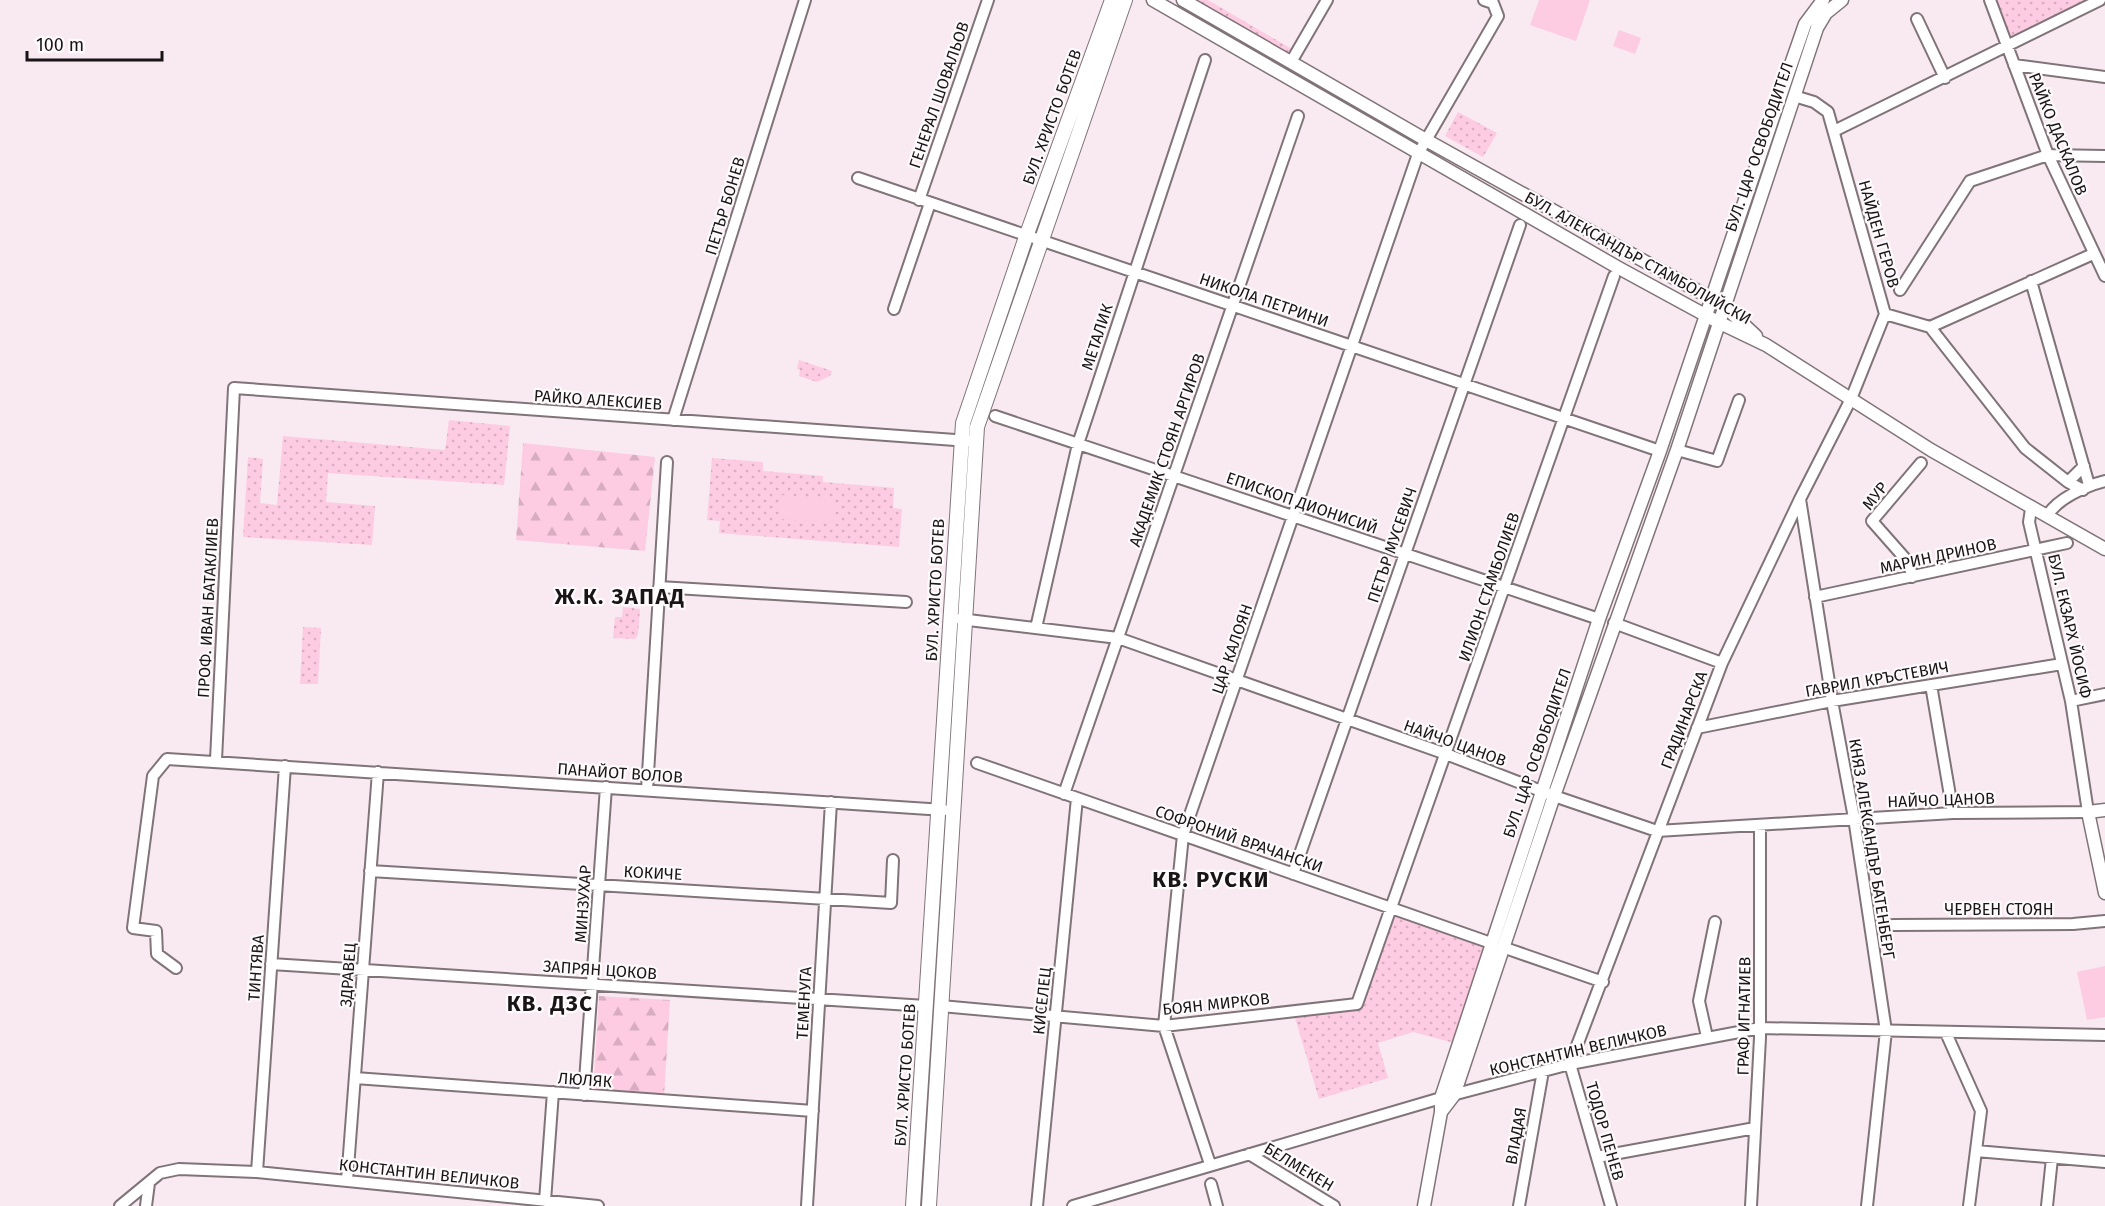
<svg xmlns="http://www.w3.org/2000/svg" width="2105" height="1206" viewBox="0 0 2105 1206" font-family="'Fira Sans',sans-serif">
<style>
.grass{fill:url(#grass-dots)}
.forest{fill:url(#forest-firs)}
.garden{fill:#fdcbe2}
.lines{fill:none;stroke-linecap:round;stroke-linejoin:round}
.minor-casing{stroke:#807479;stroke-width:14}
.tertiary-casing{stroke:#807479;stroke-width:15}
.secondary-casing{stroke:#807479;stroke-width:16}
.minor{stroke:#fff;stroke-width:10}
.tertiary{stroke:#fff;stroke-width:12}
.secondary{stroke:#fff;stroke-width:14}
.labels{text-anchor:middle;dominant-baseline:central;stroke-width:4.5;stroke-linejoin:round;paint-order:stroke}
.street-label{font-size:16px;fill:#191416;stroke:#fdfafc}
.district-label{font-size:22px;font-weight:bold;letter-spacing:1.5px;fill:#191416;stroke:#fdfafc}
</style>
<defs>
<pattern id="grass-dots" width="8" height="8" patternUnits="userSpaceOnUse" patternTransform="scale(1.5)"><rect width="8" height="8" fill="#fdcbe2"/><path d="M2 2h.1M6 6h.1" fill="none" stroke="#d8adc1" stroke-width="1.8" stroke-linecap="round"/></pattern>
<pattern id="forest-firs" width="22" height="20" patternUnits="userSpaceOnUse" patternTransform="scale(1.5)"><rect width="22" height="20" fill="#fdcbe2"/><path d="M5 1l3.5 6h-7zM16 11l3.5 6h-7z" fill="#d8adc1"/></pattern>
</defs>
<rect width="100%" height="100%" fill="#f8eaf0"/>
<path class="grass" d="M1183,0H1208L1297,52L1291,62Z
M1990,0H2100L2008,48Z
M1458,112L1497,133L1483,157L1445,136Z
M799,360L832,371L830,376L817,382L799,376L800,370L797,369Z
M449,420L510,426L504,485L328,473L326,502L375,506L372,545L243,537L248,457L263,459L260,503L277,505L283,436L445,450Z
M712,458L763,462V471L823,476V482L894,488L893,508L902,509L899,547L719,533L720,521L707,520Z
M623,607L640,609L638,635L635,639L613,638L615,617H622Z
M303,627L321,628L318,684H300Z
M1392,909L1491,943L1458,1044L1413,1032L1378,1043L1388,1078L1319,1099L1293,1011L1357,1004Z"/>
<path class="forest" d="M523,443L655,457L645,551L516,540Z
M599,996L670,1000L664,1096L593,1091Z"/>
<path class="garden" d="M1539,0H1590L1576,41L1530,25Z
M1619,30L1641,38L1635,54L1613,46Z
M782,495L834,500L833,523L780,519Z
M2105,966V1017L2087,1020L2077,972Z"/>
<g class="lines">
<g class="minor-casing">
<path id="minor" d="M1990,0L2048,155L2105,276
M1917,19L1945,78
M1291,62L1327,0
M2014,65L2105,77
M1834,131L2100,0
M858,178L1660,451
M919,200L988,0
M2031,281L2089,485
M1900,290L1970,181L2048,155L2105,156
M894,309L930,203
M1885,314L1930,327L2025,448L2068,482
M1930,327L2093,254
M995,416L1599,619
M673,420L805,0
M1677,450L1717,461L1739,400
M2083,490L2068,482L2084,466
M1800,499L1832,701L1854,818L1886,1031L1867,1206
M2047,516C2057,499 2085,486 2105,481
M1912,577L1909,563L1872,521L1921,463
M659,587L906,602
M1815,597L2067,543
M960,619L1118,638L1446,754L1554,796L1657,831L1953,813L2088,812L2071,701L2029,522L2031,509
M1614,623L1722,663
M1036,628L1078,444L1205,60
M1931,685L1953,813
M2071,701L2105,694
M1697,728L1832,701L2062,664
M216,760L234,388L969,441
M977,763L1491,943
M647,790L667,462
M1064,794L1298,116
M370,871L891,903L893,860
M1293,874L1520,225
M1893,925L2073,924L2105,921
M1508,949L1603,982
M271,964L926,1006
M176,968L157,954L156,931L133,928L153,776L167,759L944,810
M941,1006L1164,1026L1357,1004L1614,276
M1946,1033L1981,1111L1969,1206
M1707,1037L1699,1001L1715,922
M355,1078L813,1111
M584,1095L606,787
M1976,1151L2105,1162
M1249,1154L1334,1206
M1597,1157L1755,1128
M1210,1164L1164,1026L1183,835L1418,154L1498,16L1493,3L1484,0
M257,1172L285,766
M347,1181L378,772
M1211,1184L1217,1206
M545,1201L553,1092
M120,1206L160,1173L179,1169L257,1172L598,1206
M146,1206L149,1183
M807,1206L831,802
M1037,1206L1077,798
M1073,1206L1441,1098L1570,1064L1760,1028L2105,1035
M1519,1206L1543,1071
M1611,1206L1570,1064L1722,663L1800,499L1851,399L1885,314L1828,112L1814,102L1794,96
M1751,1206L1760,1038V826
M2047,1206L2052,1158"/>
</g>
<g class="tertiary-casing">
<path id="tertiary" d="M1153,0L1617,267L1718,322L1766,345L1931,450L2105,549
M1183,0L1426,140L1723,305L1756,336
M2105,810L2088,812L2105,893
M1441,1112L1454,1095L1554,796L1677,450L1817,28L1826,13L1842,0
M1424,1206L1441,1112V1098L1599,619L1660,451L1789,70L1805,24L1823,0"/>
</g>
<g class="secondary-casing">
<path id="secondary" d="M913,1206L963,423L1027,234L1112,0
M929,1206L977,427L1125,0"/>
</g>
<use href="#minor" class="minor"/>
<use href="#tertiary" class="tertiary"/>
<use href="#secondary" class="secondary"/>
</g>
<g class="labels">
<g class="street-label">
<text transform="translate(939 95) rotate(-71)">ГЕНЕРАЛ ШОВАЛЬОВ</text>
<text transform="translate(1052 117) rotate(-70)">БУЛ. ХРИСТО БОТЕВ</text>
<text transform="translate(2058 134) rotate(68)">РАЙКО ДАСКАЛОВ</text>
<text transform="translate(1759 147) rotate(-71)">БУЛ. ЦАР ОСВОБОДИТЕЛ</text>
<text transform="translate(725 206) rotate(-73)">ПЕТЪР БОНЕВ</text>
<text transform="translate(1879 234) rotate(74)">НАЙДЕН ГЕРОВ</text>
<text transform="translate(1638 258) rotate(29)">БУЛ. АЛЕКСАНДЪР СТАМБОЛИЙСКИ</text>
<text transform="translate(1264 300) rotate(19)">НИКОЛА ПЕТРИНИ</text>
<text transform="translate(1097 337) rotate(-72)">МЕТАЛИК</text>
<text transform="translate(598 400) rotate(4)">РАЙКО АЛЕКСИЕВ</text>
<text transform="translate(1167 450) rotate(-71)">АКАДЕМИК СТОЯН АРГИРОВ</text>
<text transform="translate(1875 496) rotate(-52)">МУР</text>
<text transform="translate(1302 503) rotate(19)">ЕПИСКОП ДИОНИСИЙ</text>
<text transform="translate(1392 545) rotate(-71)">ПЕТЪР МУСЕВИЧ</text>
<text transform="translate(1938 556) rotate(-12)">МАРИН ДРИНОВ</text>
<text transform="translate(1489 587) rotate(-71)">ИЛИОН СТАМБОЛИЕВ</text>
<text transform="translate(935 590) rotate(-87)">БУЛ. ХРИСТО БОТЕВ</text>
<text transform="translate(208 608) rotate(-87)">ПРОФ. ИВАН БАТАКЛИЕВ</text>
<text transform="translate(2070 626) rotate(77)">БУЛ. ЕКЗАРХ ЙОСИФ</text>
<text transform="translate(1232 649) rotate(-71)">ЦАР КАЛОЯН</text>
<text transform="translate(1877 679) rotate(-10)">ГАВРИЛ КРЪСТЕВИЧ</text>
<text transform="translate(1684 720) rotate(-69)">ГРАДИНАРСКА</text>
<text transform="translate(1455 743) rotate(20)">НАЙЧО ЦАНОВ</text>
<text transform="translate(1537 753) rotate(-71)">БУЛ. ЦАР ОСВОБОДИТЕЛ</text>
<text transform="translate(620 773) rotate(4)">ПАНАЙОТ ВОЛОВ</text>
<text transform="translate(1941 800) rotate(-2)">НАЙЧО ЦАНОВ</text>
<text transform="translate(1239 839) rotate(19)">СОФРОНИЙ ВРАЧАНСКИ</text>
<text transform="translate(1872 849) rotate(81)">КНЯЗ АЛЕКСАНДЪР БАТЕНБЕРГ</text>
<text transform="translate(653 873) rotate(3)">КОКИЧЕ</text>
<text transform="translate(583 904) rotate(-86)">МИНЗУХАР</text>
<text x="1999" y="909">ЧЕРВЕН СТОЯН</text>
<text transform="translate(256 968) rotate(-86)">ТИНТЯВА</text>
<text transform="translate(600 970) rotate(4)">ЗАПРЯН ЦОКОВ</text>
<text transform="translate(348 975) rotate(-86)">ЗДРАВЕЦ</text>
<text transform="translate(1042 1001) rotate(-84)">КИСЕЛЕЦ</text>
<text transform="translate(804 1003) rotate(-87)">ТЕМЕНУГА</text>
<text transform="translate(1216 1004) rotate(-6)">БОЯН МИРКОВ</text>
<text transform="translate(1744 1016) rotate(-89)">ГРАФ ИГНАТИЕВ</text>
<text transform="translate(1578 1050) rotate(-13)">КОНСТАНТИН ВЕЛИЧКОВ</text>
<text transform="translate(905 1075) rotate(-86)">БУЛ. ХРИСТО БОТЕВ</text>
<text transform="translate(585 1080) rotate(4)">ЛЮЛЯК</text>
<text transform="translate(1605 1131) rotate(74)">ТОДОР ПЕНЕВ</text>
<text transform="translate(1516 1136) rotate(-80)">ВЛАДАЯ</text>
<text transform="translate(1299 1167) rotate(31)">БЕЛМЕКЕН</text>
<text transform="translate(429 1174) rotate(6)">КОНСТАНТИН ВЕЛИЧКОВ</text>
</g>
<g class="district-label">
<text x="620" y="596">Ж.К. ЗАПАД</text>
<text x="1211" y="879">КВ. РУСКИ</text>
<text x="550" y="1003">КВ. ДЗС</text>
</g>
</g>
<path d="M27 51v9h135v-9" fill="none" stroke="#191416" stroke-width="3"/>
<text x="36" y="51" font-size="18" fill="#191416" stroke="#fdfafc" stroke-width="4.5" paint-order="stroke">100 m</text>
</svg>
